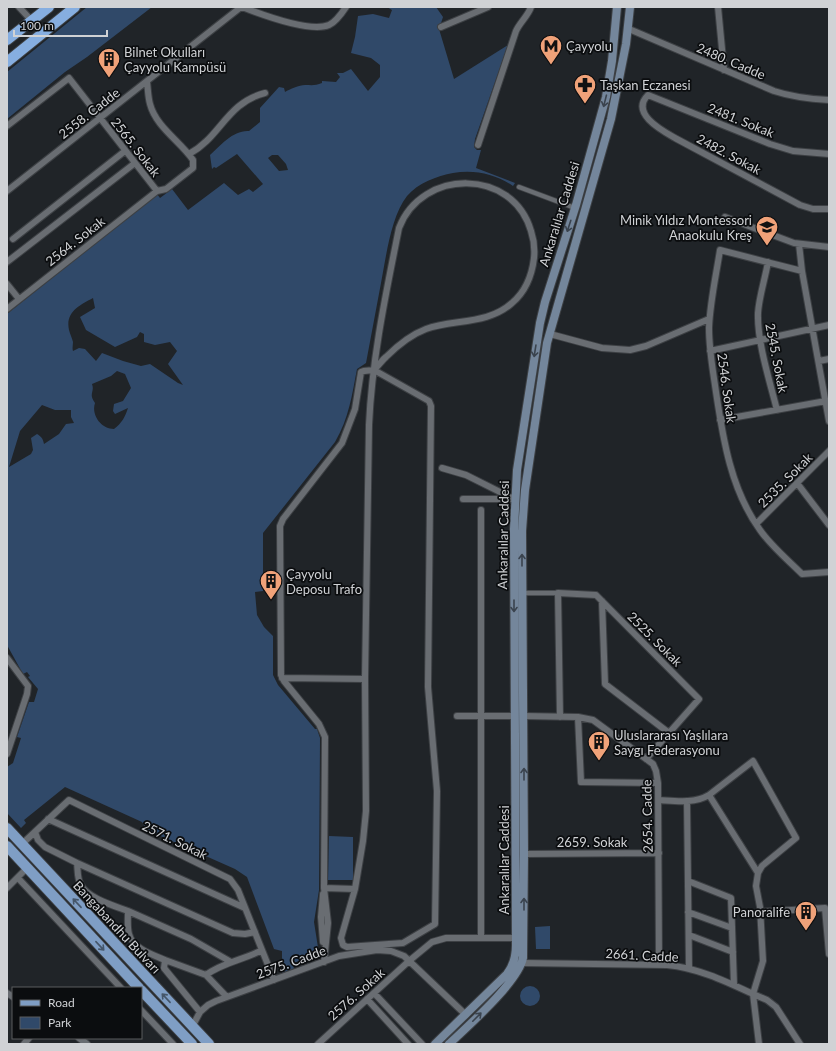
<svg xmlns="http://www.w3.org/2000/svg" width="836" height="1051" viewBox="0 0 836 1051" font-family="Lato,sans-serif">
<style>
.green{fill:#304969;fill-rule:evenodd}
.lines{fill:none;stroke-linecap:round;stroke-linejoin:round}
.pedestrian-casing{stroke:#3d4044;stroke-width:6}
.minor-casing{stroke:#3d4044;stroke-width:8}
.secondary-casing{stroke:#3d4044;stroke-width:10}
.primary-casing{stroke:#3d4044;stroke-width:12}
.trunk-casing{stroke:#3d4044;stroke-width:12}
.pedestrian{stroke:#696d72;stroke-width:4.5}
.minor{stroke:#696d72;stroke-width:6}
.secondary{stroke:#74869b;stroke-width:8}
.primary{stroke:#7f9ec5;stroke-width:10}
.trunk{stroke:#86aee0;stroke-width:10}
.oneway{stroke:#3a434e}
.oneway2{stroke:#45566a}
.labels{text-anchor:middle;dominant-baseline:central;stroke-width:3.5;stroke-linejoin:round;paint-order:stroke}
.poi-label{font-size:13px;fill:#d0d2d5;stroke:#0b0d0f;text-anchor:start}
.street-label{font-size:13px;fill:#d0d2d5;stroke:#0b0d0f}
</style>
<rect width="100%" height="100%" fill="#202428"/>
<path class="green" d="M87,7H152L87,57L65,72L7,119V72Z
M387,7H436L443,17L439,29L454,79L508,45L475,139L474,147L477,150H481L476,168L515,183L513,186C496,174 474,169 453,173C437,176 418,183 407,196C391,216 386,257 381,283C376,310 371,336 366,363L357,369C352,395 349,418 335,442L263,533V591L255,592L257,615L264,627L273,636V675L278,685L315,729H317L320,738L319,890L314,922L319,954L317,956L293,963L294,970L282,974V951L274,949L247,877L235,869L147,830L142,822L65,787L24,820L26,823L21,828L7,813V767L13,763L21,738L17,737L29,702H34L38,689L28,677L30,676L27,672L23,674L7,645V314L157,194L160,198L172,189L188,210L224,183L238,195L249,189L253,192L263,184L237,154L216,168L214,167L212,169L210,155C221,145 233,130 249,131L260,122V108L279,87L284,88L285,92C290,89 299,85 305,85C311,85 315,86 322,83V81L336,82L340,77L337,73H343L351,69L368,91L380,77V65L371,58L351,53L355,37L358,16L373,14L389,18L392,10ZM272,155H278L286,164L288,170L279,171L268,158ZM93,298L95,308L80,317L86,330L115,347L137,337L140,332L144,334V342L155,345L170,342L177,351L168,364L183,385L178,383L150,364L141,366L123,361L102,353L96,361L85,349L79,348L73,351C72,348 73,345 73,342C72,338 70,334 69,330C65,312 80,305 93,298ZM117,371L125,374L131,388L123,401L114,404L113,411L115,414L128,408C125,417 122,423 114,429C101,429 91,415 95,403C88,394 95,392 92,384L111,376ZM42,405L55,410H71V417L74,423L66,424L59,434L44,444C43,439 42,437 37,434L31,438L33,450L31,454L9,467L20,431Z
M329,836L353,837V880H328Z
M550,926V949H536L535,927Z
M520 996a10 10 0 1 1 20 0a10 10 0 1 1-20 0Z"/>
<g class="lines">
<g class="pedestrian-casing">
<path id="pedestrian" d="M519,187L575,208
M523,593H558"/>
</g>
<g class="minor-casing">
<path id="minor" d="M19,7L32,21
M242,7C260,14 310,33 329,25C336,22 342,13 346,7
M718,7L724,70
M441,27L488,7
M629,29L774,91C792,97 810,99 829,100
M7,126L69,78L157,191
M478,145L516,31C520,22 528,16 531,7
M189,154C221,137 226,103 265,93
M829,154L793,151L770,144L648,95C630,113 661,130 675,138L800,205L813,209H829
M7,191L241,7
M725,217L794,243L829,247
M13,239L125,151
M799,244L802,271L829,421
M7,262L135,163
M768,262C765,279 759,297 758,313C757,342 770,382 777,410
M802,271L720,250C716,276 710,302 709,328C709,350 713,371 716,392C723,439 731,490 760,530C771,546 788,560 802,574L829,572
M7,284L19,299
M7,309L157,191L166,189L193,168V160C180,141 156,127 150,104C148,97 148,89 147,82
M550,334L602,348L630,350L646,346L709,319
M710,351L829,325
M819,361L829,359
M720,420L826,401
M442,468L466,475L514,499
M797,483L829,525
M463,499H513
M756,524L829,451
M602,601L605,684L669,733
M7,658L28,686L27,694L7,754
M282,678L365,679L366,811L363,841L355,889
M365,679L369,425C372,358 386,293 399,228C422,168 513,168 531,231C534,240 535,248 534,258C532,275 525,292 512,303C488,325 453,319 426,329C410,335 398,345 386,357C382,360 377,368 373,370C370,371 365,370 361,372L355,409L342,443L283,519L280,526L281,675L284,681L319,724L325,737L324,888L355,889L341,938L343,945L347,947L403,943L435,924L437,791L428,687L431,406L429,401L374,370
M457,716H515
M523,716L578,717L593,720L653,764L656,771L658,783L659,965
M560,717L558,593L596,595L699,699L646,759
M578,717L581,782L658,783
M709,795L758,873
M659,800C675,801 694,804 709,795L753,761L796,838L762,866L758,873L756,886L760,907L763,961L753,994L767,1000L776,1007L800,1044
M687,801L689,969
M48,819L245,908
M35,832L38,840L45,847L77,863L233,933L245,934L255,932
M22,844L69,800L230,879L238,890L274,980
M524,854L659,853
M77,863C78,871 77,879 81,885C87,898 115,906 128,911C128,918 127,927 129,934C132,948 153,955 165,960L164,968L200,1012
M18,878L121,988
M688,881L731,898L734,985
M7,888L27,868
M128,911L191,939L231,962
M688,912L732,928
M760,912L825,908L829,954
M689,935L733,952
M481,938V510
M323,942L321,917L323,894
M165,960L206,975
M324,962L328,923L324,888
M522,963L667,965C698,968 725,981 753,994L759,1044
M7,993L13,997
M374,993L422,1044
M226,996L206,975C223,962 244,960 262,950
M367,999L408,1044
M141,1010L173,1044
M192,1027L200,1012L208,1005L216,1001L339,956L377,950L391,951L404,956L466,1015
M79,1038L87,1044
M24,1044L29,1038
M318,1044L409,961L432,942L446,938H516"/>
</g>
<g class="secondary-casing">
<path id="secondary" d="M435,1044L507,974C514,965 516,956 516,945L514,529L517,470L540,323L545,302L576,205L606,97L612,61L617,7
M449,1044C468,1026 518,982 523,958L524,854L522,531L525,490L547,343L611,119L626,44L630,7"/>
</g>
<g class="primary-casing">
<path id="primary" d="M7,828L209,1044
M7,846L139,988
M141,990L192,1044"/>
</g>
<g class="trunk-casing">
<path id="trunk" d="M7,40L49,7
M7,62L75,7"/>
</g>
<use href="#pedestrian" class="pedestrian"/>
<use href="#minor" class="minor"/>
<use href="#secondary" class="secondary"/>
<use href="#primary" class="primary"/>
<use href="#trunk" class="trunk"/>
</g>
<defs><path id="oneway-shaft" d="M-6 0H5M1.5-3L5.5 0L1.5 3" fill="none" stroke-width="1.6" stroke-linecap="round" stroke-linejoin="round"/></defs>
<g class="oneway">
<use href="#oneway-shaft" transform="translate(605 101) rotate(104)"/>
<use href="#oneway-shaft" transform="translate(569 226) rotate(108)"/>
<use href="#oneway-shaft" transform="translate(535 351) rotate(99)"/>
<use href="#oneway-shaft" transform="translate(522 560) rotate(-90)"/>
<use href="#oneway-shaft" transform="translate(514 606) rotate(90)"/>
<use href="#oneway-shaft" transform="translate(524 774) rotate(-90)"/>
<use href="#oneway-shaft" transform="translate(524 904) rotate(-90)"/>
<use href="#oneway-shaft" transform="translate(477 1017) rotate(-45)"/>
</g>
<g class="oneway2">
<use href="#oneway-shaft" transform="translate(77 903) rotate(-133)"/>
<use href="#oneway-shaft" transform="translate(100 946) rotate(47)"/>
<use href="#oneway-shaft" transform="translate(166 998) rotate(-133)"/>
</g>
<defs>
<g id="metro-pin" transform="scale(1.15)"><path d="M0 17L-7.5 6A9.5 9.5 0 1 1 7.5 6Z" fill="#f0a279" stroke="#0b0d0f"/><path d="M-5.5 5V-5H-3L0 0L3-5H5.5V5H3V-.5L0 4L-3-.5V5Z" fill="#111"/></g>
<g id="building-pin" transform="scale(1.15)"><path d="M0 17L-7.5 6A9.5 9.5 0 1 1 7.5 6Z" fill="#f0a279" stroke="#0b0d0f"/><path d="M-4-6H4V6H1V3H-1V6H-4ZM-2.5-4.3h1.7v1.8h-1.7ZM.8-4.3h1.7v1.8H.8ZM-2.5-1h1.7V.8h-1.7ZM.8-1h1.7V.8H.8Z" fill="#111"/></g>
<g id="pharmacy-pin" transform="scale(1.15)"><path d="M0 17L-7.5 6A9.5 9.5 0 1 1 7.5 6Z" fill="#f0a279" stroke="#0b0d0f"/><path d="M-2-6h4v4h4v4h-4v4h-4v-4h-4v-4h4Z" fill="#111"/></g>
<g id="school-pin" transform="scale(1.15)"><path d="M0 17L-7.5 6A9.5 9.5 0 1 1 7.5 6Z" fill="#f0a279" stroke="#0b0d0f"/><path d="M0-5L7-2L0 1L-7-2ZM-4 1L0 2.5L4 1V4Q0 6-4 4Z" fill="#111"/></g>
</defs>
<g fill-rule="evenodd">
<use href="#metro-pin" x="551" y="46"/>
<use href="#building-pin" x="109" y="59"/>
<use href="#pharmacy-pin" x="585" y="85"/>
<use href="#school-pin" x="767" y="227"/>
<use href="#building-pin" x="271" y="581"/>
<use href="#building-pin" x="599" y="742"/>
<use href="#building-pin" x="806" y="912"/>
</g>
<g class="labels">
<g class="poi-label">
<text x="566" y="46">Çayyolu</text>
<text x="124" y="52">Bilnet Okulları<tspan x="124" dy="15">Çayyolu Kampüsü</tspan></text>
<text x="600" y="85">Taşkan Eczanesi</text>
<text x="752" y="220" text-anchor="end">Minik Yıldız Montessori<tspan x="752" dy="15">Anaokulu Kreş</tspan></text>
<text x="286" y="574">Çayyolu<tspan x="286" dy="15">Deposu Trafo</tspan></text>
<text x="614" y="735">Uluslararası Yaşlılara<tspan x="614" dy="15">Saygı Federasyonu</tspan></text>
<text x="790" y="912" text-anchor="end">Panoralife</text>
</g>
<g class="street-label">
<text transform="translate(731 61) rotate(23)">2480. Cadde</text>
<text transform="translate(89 113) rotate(-38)">2558. Cadde</text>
<text transform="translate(741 120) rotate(22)">2481. Sokak</text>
<text transform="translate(136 147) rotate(52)">2565. Sokak</text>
<text transform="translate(729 154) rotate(28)">2482. Sokak</text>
<text transform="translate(559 214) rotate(-73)">Ankaralılar Caddesi</text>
<text transform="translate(75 241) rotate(-38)">2564. Sokak</text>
<text transform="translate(777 358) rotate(79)">2545. Sokak</text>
<text transform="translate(727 388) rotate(82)">2546. Sokak</text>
<text transform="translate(785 480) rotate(-45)">2535. Sokak</text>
<text transform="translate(503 535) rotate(-89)">Ankaralılar Caddesi</text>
<text transform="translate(655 639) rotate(45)">2525. Sokak</text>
<text transform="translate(647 816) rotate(-91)">2654. Cadde</text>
<text transform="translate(175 840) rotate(26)">2571. Sokak</text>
<text x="592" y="842">2659. Sokak</text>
<text transform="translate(504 860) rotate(-90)">Ankaralılar Caddesi</text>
<text transform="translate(117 927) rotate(47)">Bangabandhu Bulvarı</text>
<text transform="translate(642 955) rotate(3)">2661. Cadde</text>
<text transform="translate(291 962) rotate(-20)">2575. Cadde</text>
<text transform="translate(356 994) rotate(-42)">2576. Sokak</text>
</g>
</g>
<rect width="836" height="1051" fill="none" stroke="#d0d2d5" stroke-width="16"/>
<rect x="12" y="987" width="130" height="52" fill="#0b0d0f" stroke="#5a5c5e"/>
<rect x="20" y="1000" width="20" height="6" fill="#7f9ec5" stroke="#5a5c5e"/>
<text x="48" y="1007" font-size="12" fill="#d0d2d5">Road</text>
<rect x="20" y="1017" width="20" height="12" fill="#304969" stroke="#5a5c5e"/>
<text x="48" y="1027" font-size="12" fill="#d0d2d5">Park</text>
<path d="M14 30v6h93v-6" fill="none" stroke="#d0d2d5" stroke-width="2"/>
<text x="20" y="30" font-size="12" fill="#d0d2d5" stroke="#0b0d0f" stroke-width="3" paint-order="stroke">100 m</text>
</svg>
